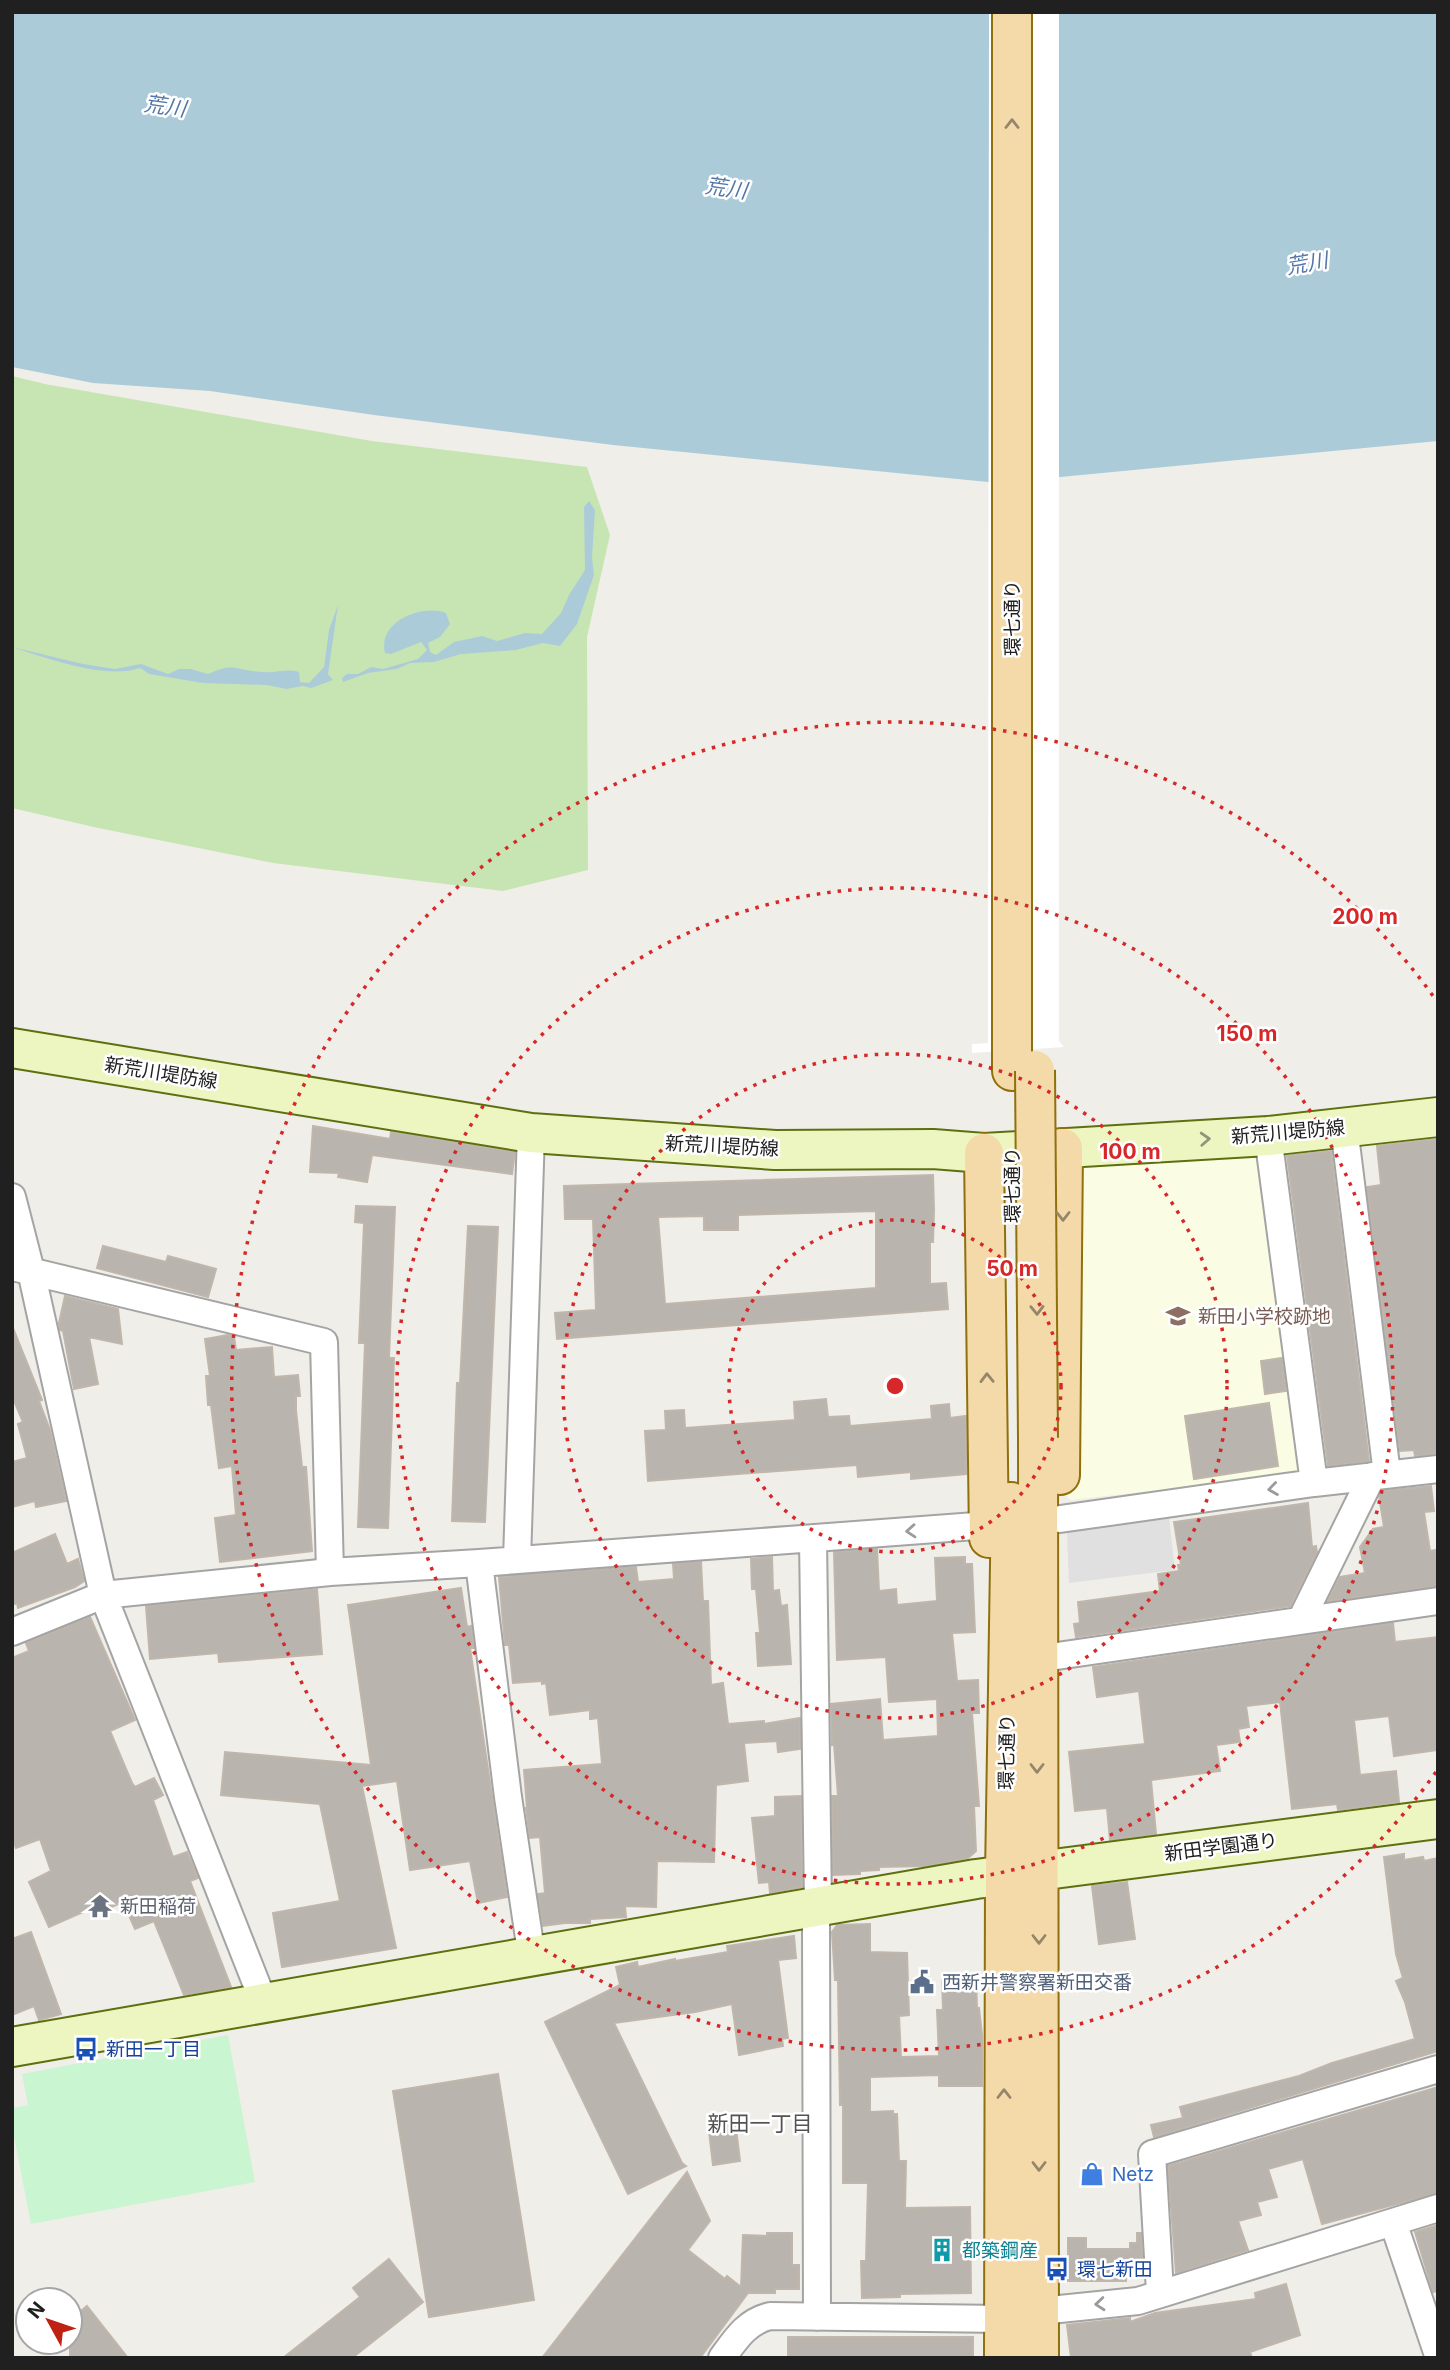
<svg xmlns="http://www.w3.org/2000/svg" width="1450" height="2370" viewBox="0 0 1450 2370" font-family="Inter,'Noto Sans JP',sans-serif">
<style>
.education{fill:#fafde4}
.grass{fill:#c7e5b3}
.park{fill:#c9f5d1}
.parking{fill:#e0e0e0}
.water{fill:#accbd9}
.pier{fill:#fff}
.building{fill:#b9b4ad;stroke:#c0b6ab;stroke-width:2;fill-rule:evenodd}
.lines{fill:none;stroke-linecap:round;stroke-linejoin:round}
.street-casing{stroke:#a4a4a4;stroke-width:30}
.secondary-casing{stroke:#5d700f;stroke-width:42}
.primary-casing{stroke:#8f700d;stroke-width:42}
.street{stroke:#fff;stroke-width:26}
.secondary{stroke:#edf5c1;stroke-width:38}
.primary{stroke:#f4daa9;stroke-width:38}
.primary-bridge-casing{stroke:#8f700d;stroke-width:42;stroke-linecap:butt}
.primary-bridge{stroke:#f4daa9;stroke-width:38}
.oneway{stroke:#95866b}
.oneway2{stroke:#919579}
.oneway3{stroke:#9b9b9b}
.ring{fill:none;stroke:#d62828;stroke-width:3.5;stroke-dasharray:3.5 7}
.labels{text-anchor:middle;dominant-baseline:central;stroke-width:5;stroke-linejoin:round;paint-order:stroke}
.street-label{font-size:19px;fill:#202020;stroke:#fff}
.education-label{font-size:19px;fill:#785e54;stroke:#fff;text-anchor:start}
.worship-label{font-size:19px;fill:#5b616d;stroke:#fff;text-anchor:start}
.service-label{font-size:19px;fill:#4e5e75;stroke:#fff;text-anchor:start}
.transit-label{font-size:19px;fill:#164399;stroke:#fff;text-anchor:start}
.shop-label{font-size:19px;fill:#366cbe;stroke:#fff;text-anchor:start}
.culture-label{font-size:19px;fill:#0d838f;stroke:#fff;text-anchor:start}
.water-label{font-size:21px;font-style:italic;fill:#5477a8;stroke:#fff}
.neighbourhood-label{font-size:21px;fill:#535353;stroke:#fff}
.centre{fill:#d62828;stroke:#fff;stroke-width:3.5}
.ring-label{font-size:21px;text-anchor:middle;font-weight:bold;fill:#d62828;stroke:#fff;stroke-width:5;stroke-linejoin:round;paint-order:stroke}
</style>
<rect width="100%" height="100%" fill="#f0eee8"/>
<path class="education" d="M1258,1140L1304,1474L1070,1500L1064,1493L1076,1157Z"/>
<path class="grass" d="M12,376L45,384L372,441L587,467L610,535L587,637L588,870L503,891L273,863L98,828L12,808Z"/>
<path class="park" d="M228,2035L255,2182L31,2224L12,2126V2108L28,2105L22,2074Z"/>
<path class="parking" d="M1169,1518L1175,1570L1069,1583L1067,1532Z"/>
<path class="water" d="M12,12H1438V441L998,483L613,445L374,415L210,391L93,383L12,367Z
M589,501L595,510L592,558L594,575L577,624L560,646L543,643L516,650L461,654L434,662L410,663L397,669L368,673L343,682L342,678L347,674H358L371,667L383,669L418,659L427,650L421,642L391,654L385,653C377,621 423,604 446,613L450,624L440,637L428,643L430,652L436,655L454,642L482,636L497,641L525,633L542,634L561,613L569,595L585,570L584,507Z
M338,605L328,674L333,680L311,688L303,686L286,689L267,685L203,683L149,674L140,668C106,680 46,658 12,647L83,664L115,669L141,664L168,674L179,669H191L208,674C235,661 237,671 264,672C277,673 286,668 299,672L300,682L309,683L324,667L329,630Z"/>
<path class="pier" d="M989,12H1059V1041L1064,1047L972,1053V1044L988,1043Z"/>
<path class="building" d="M313,1126L390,1139L391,1132L515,1152L512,1174L372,1155L367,1182L338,1177L339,1173L310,1172Z
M1438,1139V1453L1415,1456L1414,1450L1400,1451L1367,1187L1381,1185L1377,1146Z
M1331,1151L1369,1461L1328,1466L1287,1156Z
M933,1175L934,1210L933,1242H930V1284L946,1283L948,1309L557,1339L555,1313L596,1310L593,1219H565L564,1186ZM876,1211V1288L665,1304L658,1217L704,1216V1230H738V1215Z
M356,1206L395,1207L389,1358H394L388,1528L358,1527L365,1343H359L364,1223L355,1222Z
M468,1226L498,1227L485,1522L452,1521L457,1383H460Z
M103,1246L166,1262L168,1256L216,1269L208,1297L97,1268Z
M65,1296L118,1309L122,1344L89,1337L98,1384L74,1389L63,1331L60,1330L59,1323Z
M13,1328L42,1400L39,1401L50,1430L66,1501L36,1507L35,1501L12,1507V1462L27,1458L18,1424L23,1422L12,1396Z
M228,1335L234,1337L236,1350L272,1347L274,1377L298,1375L300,1396H296V1410L302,1467H306L312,1551L220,1562L215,1518L236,1515L232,1466L219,1468L211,1405H208L206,1376H210L205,1339Z
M1282,1358L1286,1391L1265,1394L1261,1361Z
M826,1399L828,1417L849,1416L850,1426L932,1419L931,1406L949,1404L950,1418L966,1416V1474L911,1479V1472L858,1477L857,1465L648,1481L645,1431L666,1430L665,1411L684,1410L685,1428L795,1420L794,1402Z
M1269,1403L1278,1466L1194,1479L1185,1416Z
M1431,1486L1434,1511L1424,1512L1430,1551L1436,1550L1438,1586L1328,1601L1340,1577L1365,1573L1360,1547L1373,1529L1384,1527L1379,1496L1382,1491Z
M1308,1503L1312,1547L1316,1546L1317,1552L1290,1606L1076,1637L1074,1624L1080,1623L1078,1602L1160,1591L1158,1574L1179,1571L1178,1565H1181L1174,1522Z
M55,1534L67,1564L78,1559L84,1581L75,1587L18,1608L17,1603L12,1605V1553Z
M877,1549L879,1591L896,1589L897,1605L937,1601L935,1558L965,1557V1564H972L975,1632L952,1633L957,1681L978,1680L979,1713H972L979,1806H974L976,1851L968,1858L926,1866L879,1867V1870L860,1871V1874L833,1875L832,1796H838L834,1744L832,1745L831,1704L880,1699L883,1740L938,1736L937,1699L889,1702L886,1657L837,1660L834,1552Z
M772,1557L773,1591L779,1590L781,1606L787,1605L791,1664L758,1666L756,1633H760L756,1589H752L751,1559Z
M701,1562L703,1601H708L711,1685L723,1683L728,1724L764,1721V1724L800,1718V1749L778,1752L777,1741L744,1743L748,1781L716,1785L714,1862L657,1861L656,1907L625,1906L626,1917L590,1919V1923H565L543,1926L538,1894L545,1893L540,1837L530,1838L526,1808H527L524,1770L602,1764L598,1718L590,1719V1710L550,1715L546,1683L542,1684V1681L513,1683L509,1645H505L499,1577L636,1567L638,1582L674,1579L673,1564Z
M461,1588L467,1627L471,1626L474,1648H470L507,1897L478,1903L470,1861L410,1870L397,1781L362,1786L396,1948L282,1967L273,1913L340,1901L320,1804L221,1795L225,1752L371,1765L348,1605Z
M317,1589L322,1654L219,1662L218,1653L150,1659L146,1606Z
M90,1617L135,1720L110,1731L132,1783L135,1787L154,1778L163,1795L153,1800L173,1857L187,1852L198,1878L190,1881L231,1987L184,1995L154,1921L135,1929L123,1902L95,1914L92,1908L49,1927L29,1882L51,1871L40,1839L16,1848L12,1838V1658L29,1651L26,1643Z
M1393,1623L1395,1642L1438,1637V1750L1394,1756L1389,1716L1354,1720L1360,1775L1396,1771L1399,1802L1338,1810L1337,1804L1292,1809L1280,1702L1246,1706L1249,1727L1238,1729L1240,1742L1216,1745L1220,1771L1151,1780L1156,1834L1110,1840L1107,1808L1075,1811L1069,1752L1145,1744L1139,1691L1097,1697L1093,1667Z
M801,1796L802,1887L770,1893L769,1882L759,1883L752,1818L775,1816V1797Z
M1404,1854V1860L1423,1857L1424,1861L1438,1858V2051L1154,2137L1151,2125L1183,2118L1180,2107L1299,2076L1332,2063L1415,2039L1405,2002L1396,1981L1403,1978L1396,1954L1384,1857Z
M1127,1882L1135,1939L1099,1944L1092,1886Z
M870,1924V1952L907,1953L909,2015L899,2016L901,2057L939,2056L937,2010H943L942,1981L976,1979L977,2008H979L982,2035V2086H939V2075L870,2077V2112L893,2111V2114H897L899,2161H906L905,2208L970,2207L971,2293L900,2294V2297L862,2298L861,2261H866L868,2183H843V2105H840L838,1980H835L832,1932L837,1925Z
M31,1932L61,2014L39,2020L34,2006L12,2015V1939Z
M794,1936L796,1958L778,1960L788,2038L782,2039L783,2046L739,2055L732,2004L695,2012L614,2023L682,2163L686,2166L628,2194L545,2022L620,1985L616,1967L637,1962L638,1967L675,1959V1961L728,1952L727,1946Z
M498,2074L534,2300L429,2317L393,2091Z
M1438,2087V2193L1322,2224L1303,2159L1268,2169L1277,2197L1257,2202L1261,2215L1238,2221L1248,2250L1176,2273L1168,2166Z
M735,2120L740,2161L713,2165L708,2123Z
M687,2172L710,2221L688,2250L725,2279L727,2276L741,2287L743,2235L767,2236V2233H792V2265H799V2289H775V2293H748L700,2358H542Z
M1438,2225V2291L1433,2292L1415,2232Z
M1137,2233H1141L1143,2270H1126V2281H1068V2238H1086V2249H1130V2243H1137Z
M389,2259L423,2302L352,2358H283L360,2297L353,2288Z
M1286,2284L1300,2335L1250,2352L1252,2358H1071L1067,2325L1130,2318V2322L1155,2313L1256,2299L1255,2293Z
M87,2306L128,2358H70V2320Z
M788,2337H973V2358H788Z"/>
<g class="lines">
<g class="street-casing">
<path id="street" d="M1344,1127L1387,1474
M1268,1136L1314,1483
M12,1197L31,1271L103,1595L264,2003
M17,1268L324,1342L330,1572
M1060,1519L1314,1483L1438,1469
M813,1538L818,1905L816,1925L817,2317
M517,1560L531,1133
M479,1563L508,1797L532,1958
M1301,1620L1372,1476
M12,1632L103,1595L330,1572L479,1563L989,1525
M1057,1656L1438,1601
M1393,2222L1438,2355
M1160,2292L1152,2154L1438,2069
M1040,2311L1138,2301L1438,2208
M722,2358C736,2339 746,2322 770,2316L1004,2319"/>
</g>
<g class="secondary-casing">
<path id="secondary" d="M12,1048L531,1133L775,1150L933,1149L984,1153L1268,1136L1438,1117
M12,2047L976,1879L1438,1819"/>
</g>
<g class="primary-casing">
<path id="primary" d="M1012,1071V12
M984,1153L989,1538
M1038,1438L1039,2358
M1060,1475L1063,1148
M1004,2358L1005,1875L1011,1502"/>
</g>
<use href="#street" class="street"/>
<use href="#secondary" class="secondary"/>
<use href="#primary" class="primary"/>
<g class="primary-bridge-casing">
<path id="primary-bridge" d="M1035,1070L1038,1438"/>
</g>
<use href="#primary-bridge" class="primary-bridge"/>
</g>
<defs><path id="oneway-chevron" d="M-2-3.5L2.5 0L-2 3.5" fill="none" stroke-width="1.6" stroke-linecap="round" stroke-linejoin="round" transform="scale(1.75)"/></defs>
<g class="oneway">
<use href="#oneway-chevron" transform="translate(1012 124) rotate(-90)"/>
<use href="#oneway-chevron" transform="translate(1063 1216) rotate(90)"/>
<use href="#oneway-chevron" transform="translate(1037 1310) rotate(89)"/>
<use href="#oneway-chevron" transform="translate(987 1378) rotate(-91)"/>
<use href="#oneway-chevron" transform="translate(1037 1768) rotate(90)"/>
<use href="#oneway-chevron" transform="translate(1039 1939) rotate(90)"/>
<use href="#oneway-chevron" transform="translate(1004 2094) rotate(-90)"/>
<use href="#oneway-chevron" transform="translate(1039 2166) rotate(90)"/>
</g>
<use class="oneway2" href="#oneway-chevron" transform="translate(1205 1139) rotate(-3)"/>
<g class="oneway3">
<use href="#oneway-chevron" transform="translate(1273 1489) rotate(172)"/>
<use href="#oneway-chevron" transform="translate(911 1531) rotate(176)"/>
<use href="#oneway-chevron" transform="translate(1100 2304) rotate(175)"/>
</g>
<g class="ring">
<circle cx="895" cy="1386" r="166"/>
<circle cx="895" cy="1386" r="332"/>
<circle cx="895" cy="1386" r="498"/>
<path d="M1436 1772A664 664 0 1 1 1436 1000"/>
</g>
<defs>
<g id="school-bare" transform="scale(1.89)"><path d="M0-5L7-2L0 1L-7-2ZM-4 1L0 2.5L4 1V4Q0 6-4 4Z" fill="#8d6e63" stroke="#fff" stroke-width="2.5" paint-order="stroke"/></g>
<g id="temple-bare" transform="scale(1.89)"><path d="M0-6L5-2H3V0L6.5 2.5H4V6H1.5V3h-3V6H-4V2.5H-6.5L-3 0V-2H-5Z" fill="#6b7280" stroke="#fff" stroke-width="2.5" paint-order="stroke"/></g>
<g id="civic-bare" transform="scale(1.89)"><path d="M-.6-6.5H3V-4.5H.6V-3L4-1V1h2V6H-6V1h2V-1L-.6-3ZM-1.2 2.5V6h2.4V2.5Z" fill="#5c6f8a" stroke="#fff" stroke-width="2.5" paint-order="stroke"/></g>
<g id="bus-bare" transform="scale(1.89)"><path d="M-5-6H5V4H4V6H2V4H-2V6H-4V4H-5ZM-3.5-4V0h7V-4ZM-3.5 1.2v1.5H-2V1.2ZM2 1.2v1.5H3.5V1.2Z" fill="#1a4fb4" stroke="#fff" stroke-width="2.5" paint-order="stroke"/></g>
<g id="shop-bare" transform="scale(1.89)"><path d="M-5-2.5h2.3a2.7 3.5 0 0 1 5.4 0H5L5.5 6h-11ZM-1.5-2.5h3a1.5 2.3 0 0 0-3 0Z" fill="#3f7fe0" stroke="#fff" stroke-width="2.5" paint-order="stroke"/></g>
<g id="building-bare" transform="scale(1.89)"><path d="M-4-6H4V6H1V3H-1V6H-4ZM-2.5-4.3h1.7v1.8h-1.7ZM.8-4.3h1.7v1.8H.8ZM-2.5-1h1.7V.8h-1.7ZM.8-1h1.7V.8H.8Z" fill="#0f9aa8" stroke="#fff" stroke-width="2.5" paint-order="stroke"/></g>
</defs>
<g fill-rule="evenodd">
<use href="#school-bare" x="1178" y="1316"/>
<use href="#temple-bare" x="100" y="1906"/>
<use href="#civic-bare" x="922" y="1982"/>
<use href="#bus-bare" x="86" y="2049"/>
<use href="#shop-bare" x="1092" y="2174"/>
<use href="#building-bare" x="942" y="2250"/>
<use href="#bus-bare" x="1057" y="2269"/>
</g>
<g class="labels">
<g class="street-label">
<text transform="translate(1012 618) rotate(-90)">環七通り</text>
<text transform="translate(161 1073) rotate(9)">新荒川堤防線</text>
<text transform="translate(1288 1132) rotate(-5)">新荒川堤防線</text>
<text transform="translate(722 1146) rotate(3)">新荒川堤防線</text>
<text transform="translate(1012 1185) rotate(-90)">環七通り</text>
<text transform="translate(1007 1752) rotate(-89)">環七通り</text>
<text transform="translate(1221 1847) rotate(-7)">新田学園通り</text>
</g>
<g class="education-label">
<text x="1198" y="1316">新田小学校跡地</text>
</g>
<g class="worship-label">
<text x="120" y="1906">新田稲荷</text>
</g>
<g class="service-label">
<text x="942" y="1982">西新井警察署新田交番</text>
</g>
<g class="transit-label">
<text x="106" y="2049">新田一丁目</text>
<text x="1077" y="2269">環七新田</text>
</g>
<g class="shop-label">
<text x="1112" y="2174">Netz</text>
</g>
<g class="culture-label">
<text x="962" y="2250">都築鋼産</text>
</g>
<g class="water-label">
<text transform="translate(165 106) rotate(8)">荒川</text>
<text transform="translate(726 188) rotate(8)">荒川</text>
<text transform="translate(1307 263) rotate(-10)">荒川</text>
</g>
<g class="neighbourhood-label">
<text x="760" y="2123">新田一丁目</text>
</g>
</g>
<circle cx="895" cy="1386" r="10" class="centre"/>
<g class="ring-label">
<text x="1365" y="924">200 m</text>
<text x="1247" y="1041">150 m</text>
<text x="1130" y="1159">100 m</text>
<text x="1012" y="1276">50 m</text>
</g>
<rect width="1450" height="2370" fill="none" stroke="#202020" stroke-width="28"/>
<g transform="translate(49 2321) rotate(310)"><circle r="33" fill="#ffffff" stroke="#a6a6a6" stroke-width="2"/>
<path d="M0-5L12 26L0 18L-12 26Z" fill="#bf2112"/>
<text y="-10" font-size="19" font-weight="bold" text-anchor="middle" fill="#202020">N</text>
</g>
</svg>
